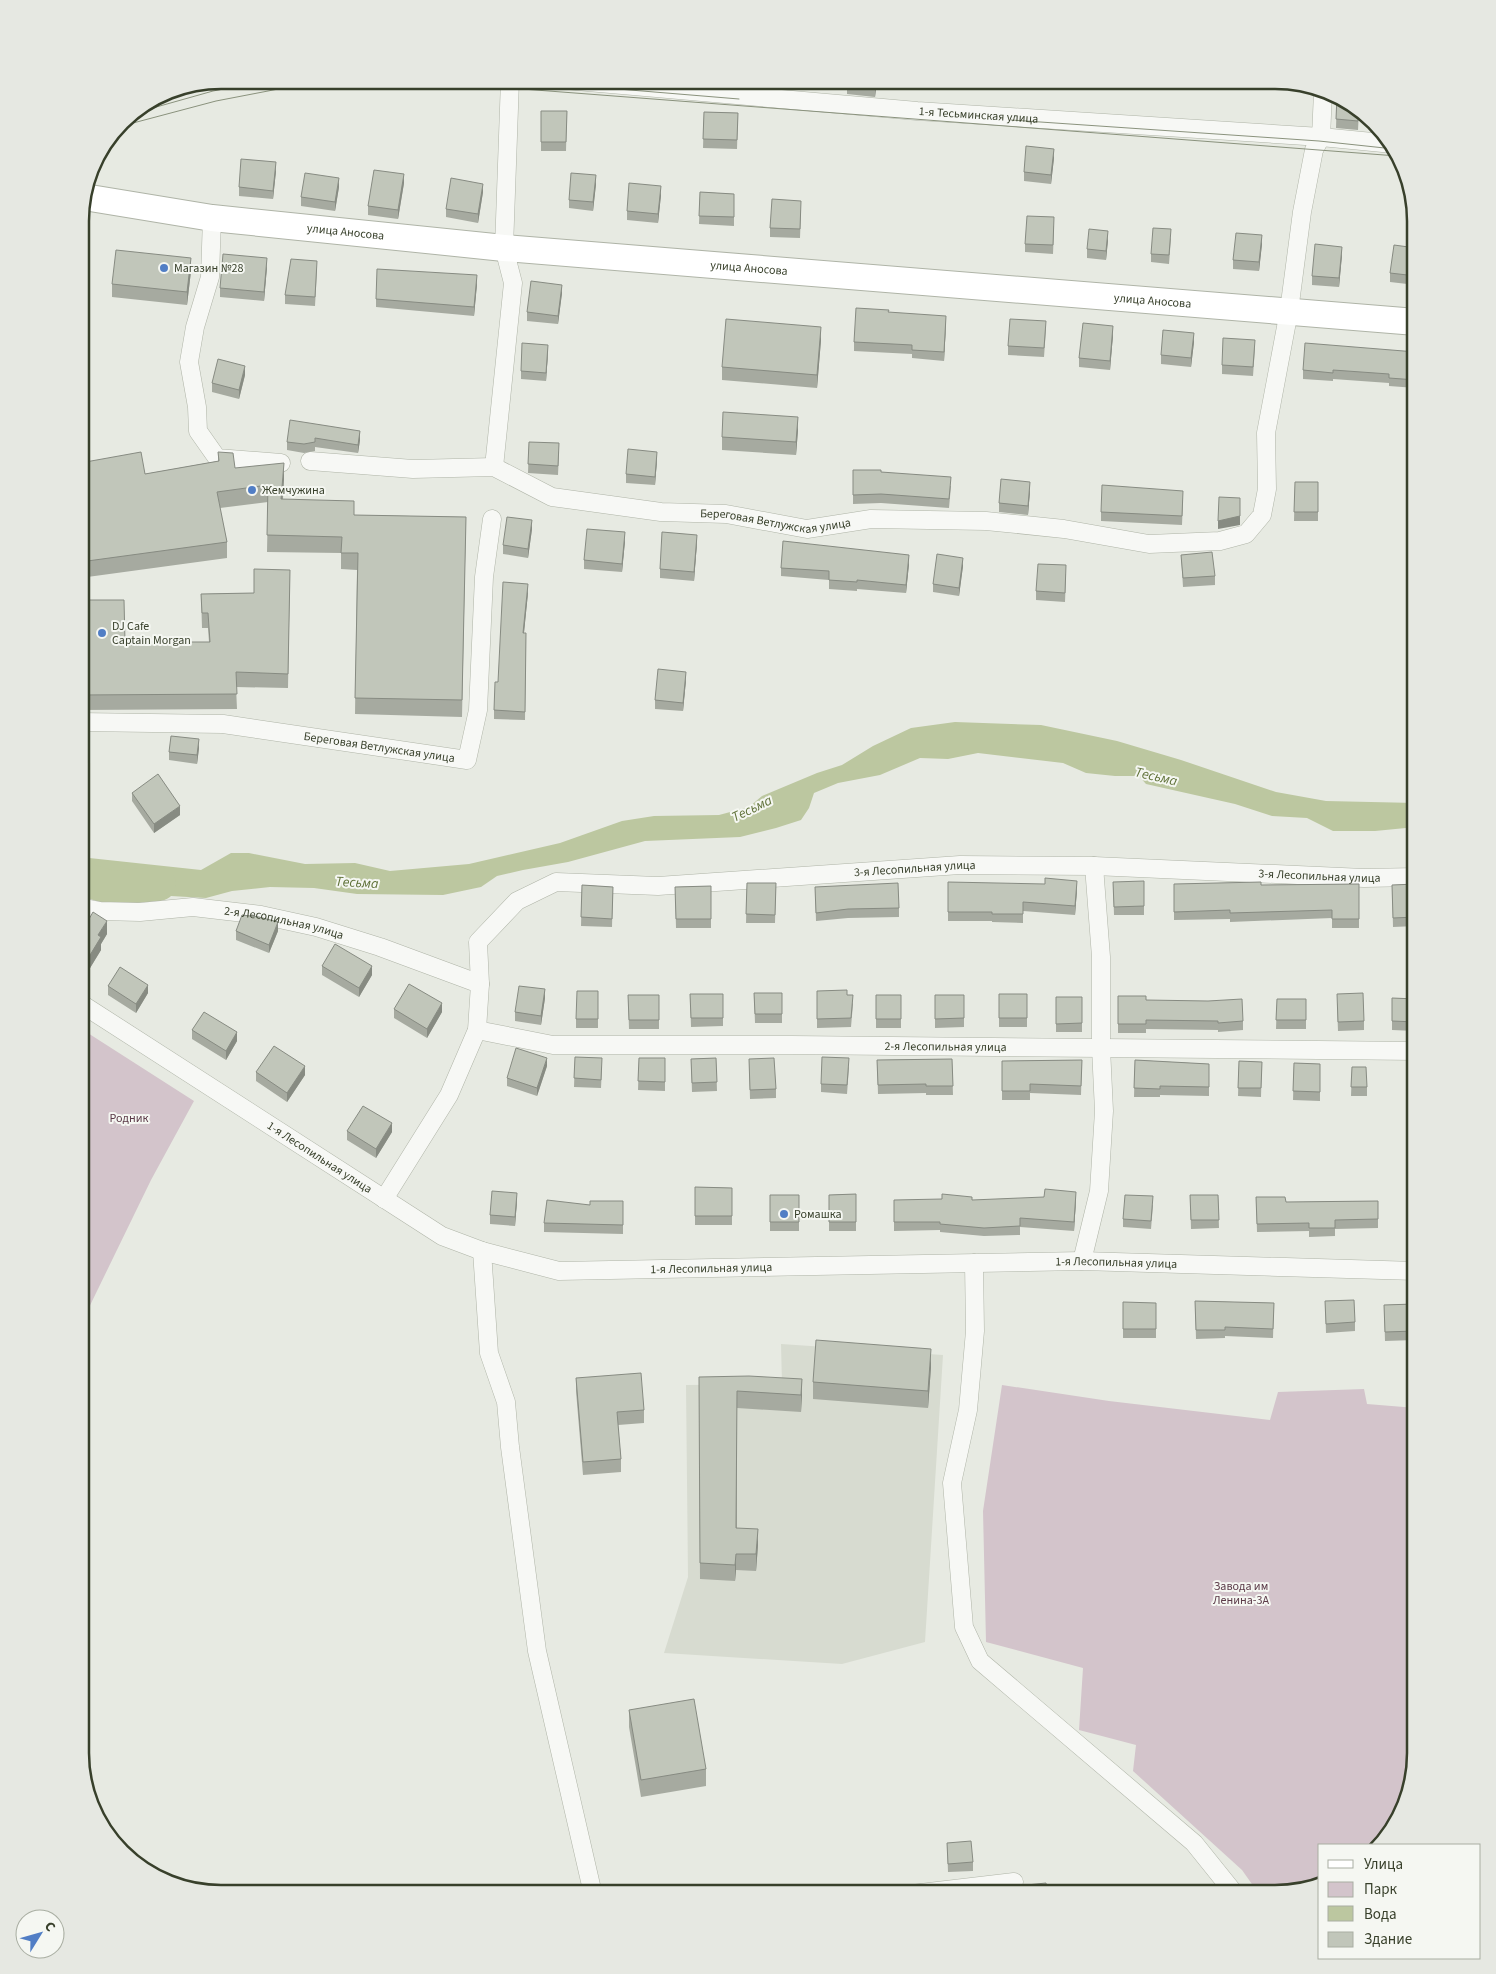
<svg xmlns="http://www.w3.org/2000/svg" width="1496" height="1974" viewBox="0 0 1496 1974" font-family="'Source Sans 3',sans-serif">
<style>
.built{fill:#d7dbd0}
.green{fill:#d3c4cb}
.water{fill:#bcc7a0}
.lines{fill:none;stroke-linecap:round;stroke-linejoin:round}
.river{stroke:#bcc7a0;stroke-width:34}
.street-casing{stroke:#afb4a7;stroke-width:19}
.secondary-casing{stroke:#afb4a7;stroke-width:28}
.street{stroke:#f7f8f5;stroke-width:18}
.secondary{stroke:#fff;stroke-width:26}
.tram{stroke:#8a927d;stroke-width:1}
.wall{fill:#a6aaa0}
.shaded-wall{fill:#878b82}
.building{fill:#c1c6ba;stroke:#878b82}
.poi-dot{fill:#517ec5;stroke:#f5f7f2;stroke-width:2}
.labels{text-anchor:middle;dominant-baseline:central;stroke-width:4;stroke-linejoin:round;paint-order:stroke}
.street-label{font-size:12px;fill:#38402b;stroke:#f5f7f2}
.poi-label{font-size:12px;fill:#38402b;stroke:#f5f7f2;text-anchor:start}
.park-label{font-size:12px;fill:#5b3a48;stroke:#f5f7f2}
.water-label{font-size:14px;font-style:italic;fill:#5f7138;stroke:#f5f7f2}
.rim{fill:none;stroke:#38402b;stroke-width:2.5}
</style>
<rect width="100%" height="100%" fill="#e7eae2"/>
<path class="built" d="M781,1344L943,1355L925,1642L842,1664L664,1653L688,1577L686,1385L782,1384Z"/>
<path class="green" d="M80,1028L194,1101L151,1180L80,1326Z
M1002,1385L1109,1401L1270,1420L1278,1392L1364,1389L1367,1404L1416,1408V1754L1397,1823L1377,1845H1320V1881L1276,1894H1259L1242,1870L1133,1771L1136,1745L1079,1730L1083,1668L986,1642L983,1511Z"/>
<path class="water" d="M955,722L1041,725L1117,741L1181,760L1276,792L1326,801L1416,803V827L1375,831H1333L1307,818L1272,816L1235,804L1146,784L1139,776H1115L1086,773L1063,763L978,753L948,759L920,758L880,775L838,783L814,793L809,808L801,820L776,828L740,837L645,841L568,862L523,870L497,876L481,887L443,895L357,894L314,888L270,887L232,891L206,898L153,895L133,899L110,887L80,881V857L201,870L231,853H249L305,864L355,863L390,871L469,864L560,843L622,821L654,816L719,815L749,807L762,796L817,773L842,765L873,746L911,728Z"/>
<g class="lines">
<path class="river" d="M80,878L112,888L159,884"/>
<g class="street-casing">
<g id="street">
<path id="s1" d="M565,80L917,111L1321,137L1393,144"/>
<path d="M212,218L210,277L195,327L189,362L197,407L198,431L217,458L281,463"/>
<path id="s2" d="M310,461L413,469L494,467L552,497L661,512L726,514L807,529L871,519L986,521L1064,529L1149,544L1220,541L1246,534L1262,515L1267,489L1266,433L1289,311L1302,212L1314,150L1321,137L1323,92"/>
<path d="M494,467L513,283L504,248L510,80"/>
<path id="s3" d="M80,722L223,724L467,760L478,710L484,577L492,519"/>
<path id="s4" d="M80,907L100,911L140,912L193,907L261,915L316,927L380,947L480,984"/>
<path id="s5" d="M80,1003L442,1236L482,1251L559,1271L1082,1261L1416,1271"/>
<path id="s6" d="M477,1030L553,1045H792L1416,1051"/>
<path id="s7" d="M384,1199L449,1095L477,1030L480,984L478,942L517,901L556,882L658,886L960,865L1094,866L1364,878L1416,877"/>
<path d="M482,1251L489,1353L506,1402L510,1447L537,1651L593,1894"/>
<path d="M1082,1261L1099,1191L1104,1111L1101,1048V957L1094,866"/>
<path d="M974,1263L975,1331L968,1410L952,1483L964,1627L980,1661L1194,1843L1235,1894"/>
<path d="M912,1894L1014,1882"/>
</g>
</g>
<g class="secondary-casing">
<g id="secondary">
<path id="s8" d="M84,197L212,218L504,248L1416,322"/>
</g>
</g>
<use href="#street" class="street"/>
<use href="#secondary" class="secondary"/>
<path class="tram" d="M359,80L418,81L1397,156
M509,80L739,99
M128,115L213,91L271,80
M1011,120L1319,141L1394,149
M118,127L216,101L294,86L354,80"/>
</g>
<path class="wall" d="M877,80L875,97L847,94V85Z
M1337,96L1359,111L1358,130L1336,128Z
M541,111H567L566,151H541Z
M704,112L738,113L737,149L703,148Z
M1054,158L1051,184L1024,181V172Z
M276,171L273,199L239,196V187Z
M404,183L398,219L368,215V206Z
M596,184L593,211L569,208V200Z
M339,187L335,211L301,206V197Z
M483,192L478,223L446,217V209Z
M700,192L734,194V226L699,224Z
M661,195L658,223L627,220V211Z
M801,210L800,238L770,237V228Z
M1054,226L1053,254L1025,252V244Z
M1171,238L1169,264L1151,262V254Z
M1108,240L1106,260L1087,258V249Z
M1262,244L1259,271L1233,269V260Z
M1416,248V285L1390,282V273Z
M1342,255L1339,287L1312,285V276Z
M267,267L264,301L220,297V288Z
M317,270L315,306L285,304V295Z
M191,271L187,305L112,297V284Z
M477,284L474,316L376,307V299Z
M562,293L558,324L527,321V312Z
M946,324L944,361L912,358V354L854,351V342Z
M1046,329L1044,357L1008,355V346Z
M1113,335L1110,370L1079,367V358Z
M821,340L817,388L722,380V367Z
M1194,342L1191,367L1161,364V355Z
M1255,348L1253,376L1222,374V365Z
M1416,352V388L1389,386V383L1333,379V381L1303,379V370Z
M548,353L546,381L521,379V371Z
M245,375L239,399L212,392V383Z
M798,430L796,455L722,450V437Z
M360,431V440L358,453L315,447V451L304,453L287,450V442Z
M529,442L559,452L558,475L528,473Z
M218,452L235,468L284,479L283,499L354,515L466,517L462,717L355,714L357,570L341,569V553L267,552L268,502L220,508L227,542V558L80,578V463L145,474L218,461Z
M657,460L655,485L626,483V474Z
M853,470L881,472L951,486L949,508L881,503L853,504Z
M1295,482H1318V521H1294Z
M1030,491L1028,515L999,512V503Z
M1183,500L1182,525L1101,521V512Z
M532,529L528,558L503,554V545Z
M625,541L622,572L584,569V560Z
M697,543L694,581L660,578V569Z
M1181,555L1215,576V585L1183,587Z
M909,564L906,593L857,589V591L829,589V580L781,576V568Z
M963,566L959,596L933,592V584Z
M290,570L288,688L236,687L237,709L80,710V600L125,642H209L208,628H202L201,594L254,593Z
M1066,574L1065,602L1036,600V591Z
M528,593L524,633H526L525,720L494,719V710L498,682Z
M686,680L683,711L655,709V700Z
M199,748L197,764L169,760V752Z
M132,793L180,815L154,833L132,801Z
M948,882L1077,890L1075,915L1023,911V923L992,922V921H948Z
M1113,882L1144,906V915H1114Z
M747,883H776L775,923H746Z
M1174,884L1261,885L1359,884V928H1332V918L1230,922V919L1174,920Z
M1416,884V926L1393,927L1392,885Z
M582,885L613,887L612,927L581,926Z
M711,886V928H676L675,887Z
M815,887L899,908V917L848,918L816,921Z
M80,914L107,934L101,944V950L87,973L80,969Z
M236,931H278L269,953L236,940Z
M322,966L372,975L359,997L322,975Z
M108,986L148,993L136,1013L108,995Z
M598,991V1028H576V1019Z
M817,991L847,995L853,1004L851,1027L817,1028Z
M754,993H782V1023H755Z
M690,994H723V1026L691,1027Z
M999,994H1027V1027H999Z
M628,995H659V1029H629Z
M876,995H901V1028H876Z
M935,995H964V1027L935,1028Z
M1118,996L1146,1000L1243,1021V1030L1218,1032V1030L1146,1029V1033H1118Z
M1056,997H1082V1032H1056Z
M545,998L541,1025L515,1021V1012Z
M1392,998L1416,999V1031L1392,1030Z
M1277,999H1306V1029H1276Z
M1337,1003L1364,1021V1030L1338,1031Z
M394,1009L442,1012L427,1038L394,1018Z
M192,1030L237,1041L226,1060L192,1039Z
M575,1057L602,1067L601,1088L574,1087Z
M639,1058H665V1091L638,1090Z
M716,1058L717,1091L692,1092L691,1059Z
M749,1059L776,1089V1098L750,1099Z
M952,1059L953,1095H926V1093L878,1094L877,1060Z
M1082,1060L1081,1095L1030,1093V1100H1002V1061Z
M1135,1060L1209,1064V1096L1160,1095V1097H1134Z
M1239,1061L1262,1062L1261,1097L1238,1096Z
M1412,1061H1416V1102H1411Z
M1294,1063L1320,1064V1101L1293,1100Z
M547,1066L537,1096L507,1086V1078Z
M849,1067L847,1094L821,1092V1084Z
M1352,1067L1367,1087V1096H1351Z
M256,1072L305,1075L287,1102L256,1081Z
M347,1131L392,1132L376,1158L347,1140Z
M695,1187L732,1188V1225H695Z
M856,1194V1231H829V1195Z
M770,1195H799V1231H770Z
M1190,1195H1218L1219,1228L1191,1229Z
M1256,1197L1286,1202L1378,1201V1228L1335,1229V1236L1309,1237V1231L1257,1232Z
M894,1200H1076L1074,1231L1020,1227V1235L984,1236L940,1232V1230L894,1231Z
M517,1201L515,1226L490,1224V1215Z
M623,1201V1234L544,1232V1223L590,1205Z
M1153,1205L1151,1229L1123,1227V1219Z
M1195,1301L1274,1303L1273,1338L1225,1336V1338L1196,1339Z
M1325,1301L1355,1322V1331L1326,1333Z
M1156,1303V1338H1123V1329Z
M1414,1304L1415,1340L1385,1341L1384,1305Z
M931,1367L928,1408L813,1399V1382Z
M699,1377L802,1379L801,1412L737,1408V1528L758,1545L756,1571L736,1570L735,1581L700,1579Z
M576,1378L644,1410V1423L618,1425L621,1459V1472L583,1475L576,1391Z
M629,1710L706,1769V1786L641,1797L629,1727Z
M947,1843L973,1862V1871L948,1872Z"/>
<path class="shaded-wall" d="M876,80H877L875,97V88Z
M1054,149V158L1051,184V175Z
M276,162V171L273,199V191Z
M404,174V183L398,219V210Z
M596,175V184L593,211V202Z
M339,178V187L335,211V202Z
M483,184V192L478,223V214Z
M661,186V195L658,223V214Z
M1108,231V240L1106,260V251Z
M1262,235V244L1259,271V262Z
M1342,247V255L1339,287V278Z
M191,258V271L187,305V292Z
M267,258V267L264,301V292Z
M477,275V284L474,316V307Z
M562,285V293L558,324V316Z
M946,316V324L944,361V352Z
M1113,326V335L1110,370V361Z
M821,327V340L817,388V375Z
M1194,333V342L1191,367V358Z
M548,345V353L546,381V373Z
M245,366V375L239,399V390Z
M798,417V430L796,455V442Z
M360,431V440L358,453V445Z
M657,452V460L655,485V477Z
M284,463V479L281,516V499Z
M1030,482V491L1028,515V506Z
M1240,498V525L1218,529V521Z
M532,520V529L528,558V549Z
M625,532V541L622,572V564Z
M697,535V543L694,581V572Z
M909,555V564L906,593V585Z
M963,558V566L959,596V588Z
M528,584V593L523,642V633Z
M686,672V680L683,711V703Z
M199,739V748L197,764V755Z
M180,806V815L154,833V824Z
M1077,881V890L1075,915V906Z
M107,921V934L101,944V950L87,973V960L98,935Z
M278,922V931L269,953V945Z
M372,966V975L359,997V988Z
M148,985V993L136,1013V1004Z
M545,989V998L541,1025V1016Z
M442,1003V1012L427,1038V1029Z
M237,1032V1041L226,1060V1051Z
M547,1058V1066L537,1096V1088Z
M305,1066V1075L287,1102V1093Z
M392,1123V1132L376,1158V1149Z
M1076,1192V1200L1074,1231V1222Z
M517,1193V1201L515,1226V1217Z
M931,1349V1367L928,1408V1391Z
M802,1379V1396L801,1412V1395Z
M758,1529V1545L756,1571V1554Z
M736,1554V1570L735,1581V1565Z"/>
<path class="building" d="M848,80H876L875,88L847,85Z
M1337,96L1345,99L1358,111V121L1336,119Z
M541,111H567L566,142H541Z
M704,112L738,113L737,140L703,139Z
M1026,146L1054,149L1051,175L1024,172Z
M241,159L276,162L273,191L239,187Z
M374,170L404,174L398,210L368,206Z
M305,173L339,178L335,202L301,197Z
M571,173L596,175L593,202L569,200Z
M451,178L483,184L478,214L446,209Z
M629,183L661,186L658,214L627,211Z
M700,192L734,194V217L699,216Z
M772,199L801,201L800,229L770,228Z
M1027,216L1054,217L1053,245L1025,244Z
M1153,228L1171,229L1169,255L1151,254Z
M1089,229L1108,231L1106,251L1087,249Z
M1236,233L1262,235L1259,262L1233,260Z
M1315,244L1342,247L1339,278L1312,276Z
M1394,245L1416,248V276L1390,273Z
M116,250L191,258L187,292L112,284Z
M223,254L267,258L264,292L220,288Z
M291,259L317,261L315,297L285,295Z
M377,269L477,275L474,307L376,299Z
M531,281L562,285L558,316L527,312Z
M856,308L889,310L888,312L946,316L944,352L912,350V345L854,342Z
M726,319L821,327L817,375L722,367Z
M1010,319L1046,321L1044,348L1008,346Z
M1083,323L1113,326L1110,361L1079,358Z
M1163,330L1194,333L1191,358L1161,355Z
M1223,338L1255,340L1253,367L1222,365Z
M522,343L548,345L546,373L521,371Z
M1305,343L1416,352V380L1389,378V374L1333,370V373L1303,370Z
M218,359L245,366L239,390L212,383Z
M723,412L798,417L796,442L722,437Z
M290,420L360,431L358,445L315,438V442L304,444L287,442Z
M529,442L559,443L558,466L528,464Z
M628,449L657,452L655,477L626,474Z
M141,452L145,474L219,461L218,452L233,453L235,468L284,463L281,499L354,501V515L466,517L462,700L355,698L358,553H341L342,537L267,535L268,485L217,492L227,542L80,562V463Z
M853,470H881V472L951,477L949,499L881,494L853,495Z
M1001,479L1030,482L1028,506L999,503Z
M1295,482H1318V512H1294Z
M1102,485L1183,491L1182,516L1101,512Z
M1219,497L1240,498V516L1218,521Z
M507,517L532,520L528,549L503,545Z
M587,529L625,532L622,564L584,560Z
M662,532L697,535L694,572L660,569Z
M783,541L909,555L906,585L857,580V582L829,580V571L781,568Z
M1212,552L1215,576L1183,578L1181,555Z
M937,554L963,558L959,588L933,584Z
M1038,564L1066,565L1065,593L1036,591Z
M254,569L290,570L288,674L236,672L237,694L80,695V600H124L125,642H210L208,613H202L201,594L254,593Z
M503,582L528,584L523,633H526L525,712L494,710L495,682H498Z
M658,669L686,672L683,703L655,700Z
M171,736L199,739L197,755L169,752Z
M158,774L180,806L154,824L132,793Z
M1045,878L1077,881L1075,906L1023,902V914H992V912H948V882L1045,884Z
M1144,881V906L1114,907L1113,882Z
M1261,882V885L1359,884V919H1332V910L1230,913V910L1174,912V884Z
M747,883H776L775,915L746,914Z
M898,883L899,908L848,909L816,913L815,887Z
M1416,884V917L1393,918L1392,885Z
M582,885L613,887L612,919L581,917Z
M711,886V919H676L675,887Z
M93,912L107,921L98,935L101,937L87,960L80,956V914L89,919Z
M242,915L259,917L278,922L269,945L236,931Z
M335,944L372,966L359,988L322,966Z
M120,967L148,985L136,1004L108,986Z
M409,984L442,1003L427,1029L394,1009Z
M519,986L545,989L541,1016L515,1012Z
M847,990V995H853L851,1018L817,1019V991Z
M577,991H598V1019H576Z
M754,993H782V1014H755Z
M1363,993L1364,1021L1338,1022L1337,994Z
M690,994H723V1018H691Z
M999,994H1027V1018H999Z
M628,995H659V1020H629Z
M876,995H901V1019H876Z
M935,995H964V1018L935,1019Z
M1118,996H1146V1000L1208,1001L1242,999L1243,1021L1218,1023V1021L1146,1020V1024H1118Z
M1056,997H1082V1023L1056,1024Z
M1392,998L1416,999V1022L1392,1021Z
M1277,999H1306V1020H1276Z
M204,1012L237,1032L226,1051L192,1030Z
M274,1046L305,1066L287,1093L256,1072Z
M516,1048L547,1058L537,1088L507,1078Z
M575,1057L602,1058L601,1080L574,1078Z
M822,1057L849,1058L847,1085L821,1084Z
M639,1058H665V1082L638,1081Z
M716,1058L717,1082L692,1083L691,1059Z
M774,1058L776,1089L750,1090L749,1059Z
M952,1059L953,1086H926V1084L878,1085L877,1060Z
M1082,1060L1081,1086L1030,1084V1091H1002V1061Z
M1135,1060L1209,1064V1087L1160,1086V1089L1134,1088Z
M1239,1061L1262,1062L1261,1088H1238Z
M1412,1061H1416V1093H1411Z
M1294,1063L1320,1064V1092L1293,1091Z
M1352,1067H1366L1367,1087H1351Z
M363,1106L392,1123L376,1149L347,1131Z
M695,1187L732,1188V1216H695Z
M1045,1189L1076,1192L1074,1222L1020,1218V1226L984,1228L940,1224V1222H894V1200L942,1199V1194L972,1197V1200L1044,1197Z
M492,1191L517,1193L515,1217L490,1215Z
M856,1194V1222H829V1195Z
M770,1195H799V1222H770Z
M1125,1195L1153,1196L1151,1221L1123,1219Z
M1190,1195H1218L1219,1220H1191Z
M1256,1197H1285L1286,1202L1378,1201V1219L1335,1220V1228H1309V1223L1257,1224Z
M547,1200L590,1205V1201H623V1225L544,1223Z
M1354,1300L1355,1322L1326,1324L1325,1301Z
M1195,1301L1274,1303L1273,1329L1225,1327V1330H1196Z
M1123,1302L1156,1303V1329H1123Z
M1414,1304L1415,1331L1385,1332L1384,1305Z
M816,1340L931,1349L928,1391L813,1382Z
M641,1373L644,1410L617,1412L621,1459L583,1462L576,1378Z
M749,1376L802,1379L801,1395L737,1391L736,1528L758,1529L756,1554H736L735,1565L700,1563L699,1377Z
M694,1699L706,1769L641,1780L629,1710Z
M971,1841L973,1862L948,1864L947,1843Z
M1046,1883L1048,1894H979L978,1890Z"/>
<g class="poi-dot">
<circle cx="164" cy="268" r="5"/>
<circle cx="252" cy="490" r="5"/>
<circle cx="102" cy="633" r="5"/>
<circle cx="784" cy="1214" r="5"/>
</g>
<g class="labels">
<g class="street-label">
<text stroke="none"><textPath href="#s1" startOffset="415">1-я Тесьминская улица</textPath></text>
<text stroke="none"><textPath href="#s8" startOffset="264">улица Аносова</textPath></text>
<text stroke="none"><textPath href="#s8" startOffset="669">улица Аносова</textPath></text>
<text stroke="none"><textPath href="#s8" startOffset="1074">улица Аносова</textPath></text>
<text stroke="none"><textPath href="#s2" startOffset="475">Береговая Ветлужская улица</textPath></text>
<text stroke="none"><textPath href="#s3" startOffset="301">Береговая Ветлужская улица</textPath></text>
<text stroke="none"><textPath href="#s7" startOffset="741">3-я Лесопильная улица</textPath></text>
<text stroke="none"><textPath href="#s7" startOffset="1146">3-я Лесопильная улица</textPath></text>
<text stroke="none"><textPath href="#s4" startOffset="206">2-я Лесопильная улица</textPath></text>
<text stroke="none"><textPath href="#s6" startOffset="470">2-я Лесопильная улица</textPath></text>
<text stroke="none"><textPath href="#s5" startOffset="285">1-я Лесопильная улица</textPath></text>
<text stroke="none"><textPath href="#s5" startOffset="1110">1-я Лесопильная улица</textPath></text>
<text stroke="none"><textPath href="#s5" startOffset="705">1-я Лесопильная улица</textPath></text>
</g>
<g class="poi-label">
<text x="174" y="268">Магазин №28</text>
<text x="262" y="490">Жемчужина</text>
<text x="112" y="626">DJ Cafe<tspan x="112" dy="14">Captain Morgan</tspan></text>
<text x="794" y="1214">Ромашка</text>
</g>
<g class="park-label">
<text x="129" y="1118">Родник</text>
<text x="1241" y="1586">Завода им<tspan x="1241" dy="14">Ленина-3А</tspan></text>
</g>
<g class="water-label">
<text transform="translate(1156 777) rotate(13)">Тесьма</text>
<text transform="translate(752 809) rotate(-26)">Тесьма</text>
<text transform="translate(357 883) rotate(3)">Тесьма</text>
</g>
</g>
<path d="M0 0H1496V1974H0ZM221 89H1275A132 132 0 0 1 1407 221V1753A132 132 0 0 1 1275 1885H221A132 132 0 0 1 89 1753V221A132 132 0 0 1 221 89Z" fill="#e6e8e2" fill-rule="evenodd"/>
<path class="rim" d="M221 89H1275A132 132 0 0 1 1407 221V1753A132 132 0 0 1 1275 1885H221A132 132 0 0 1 89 1753V221A132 132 0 0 1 221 89Z"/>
<rect x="1318" y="1844" width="162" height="115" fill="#f5f7f2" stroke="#a9aea2"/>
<rect x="1328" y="1860" width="25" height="8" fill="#ffffff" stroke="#a9aea2"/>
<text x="1364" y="1869" font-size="15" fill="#38402b">Улица</text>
<rect x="1328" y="1882" width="25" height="15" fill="#d3c4cb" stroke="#a9aea2"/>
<text x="1364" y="1894" font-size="15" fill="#38402b">Парк</text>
<rect x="1328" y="1906" width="25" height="15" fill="#bcc7a0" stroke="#a9aea2"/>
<text x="1364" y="1919" font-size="15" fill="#38402b">Вода</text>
<rect x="1328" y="1932" width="25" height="15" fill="#c1c6ba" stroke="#a9aea2"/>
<text x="1364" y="1944" font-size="15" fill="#38402b">Здание</text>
<g transform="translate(40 1934) rotate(53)"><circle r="24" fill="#f5f7f2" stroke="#a9aea2"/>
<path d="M0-4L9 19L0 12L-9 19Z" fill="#517ec5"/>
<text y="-8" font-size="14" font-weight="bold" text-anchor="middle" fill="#38402b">С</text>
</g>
</svg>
